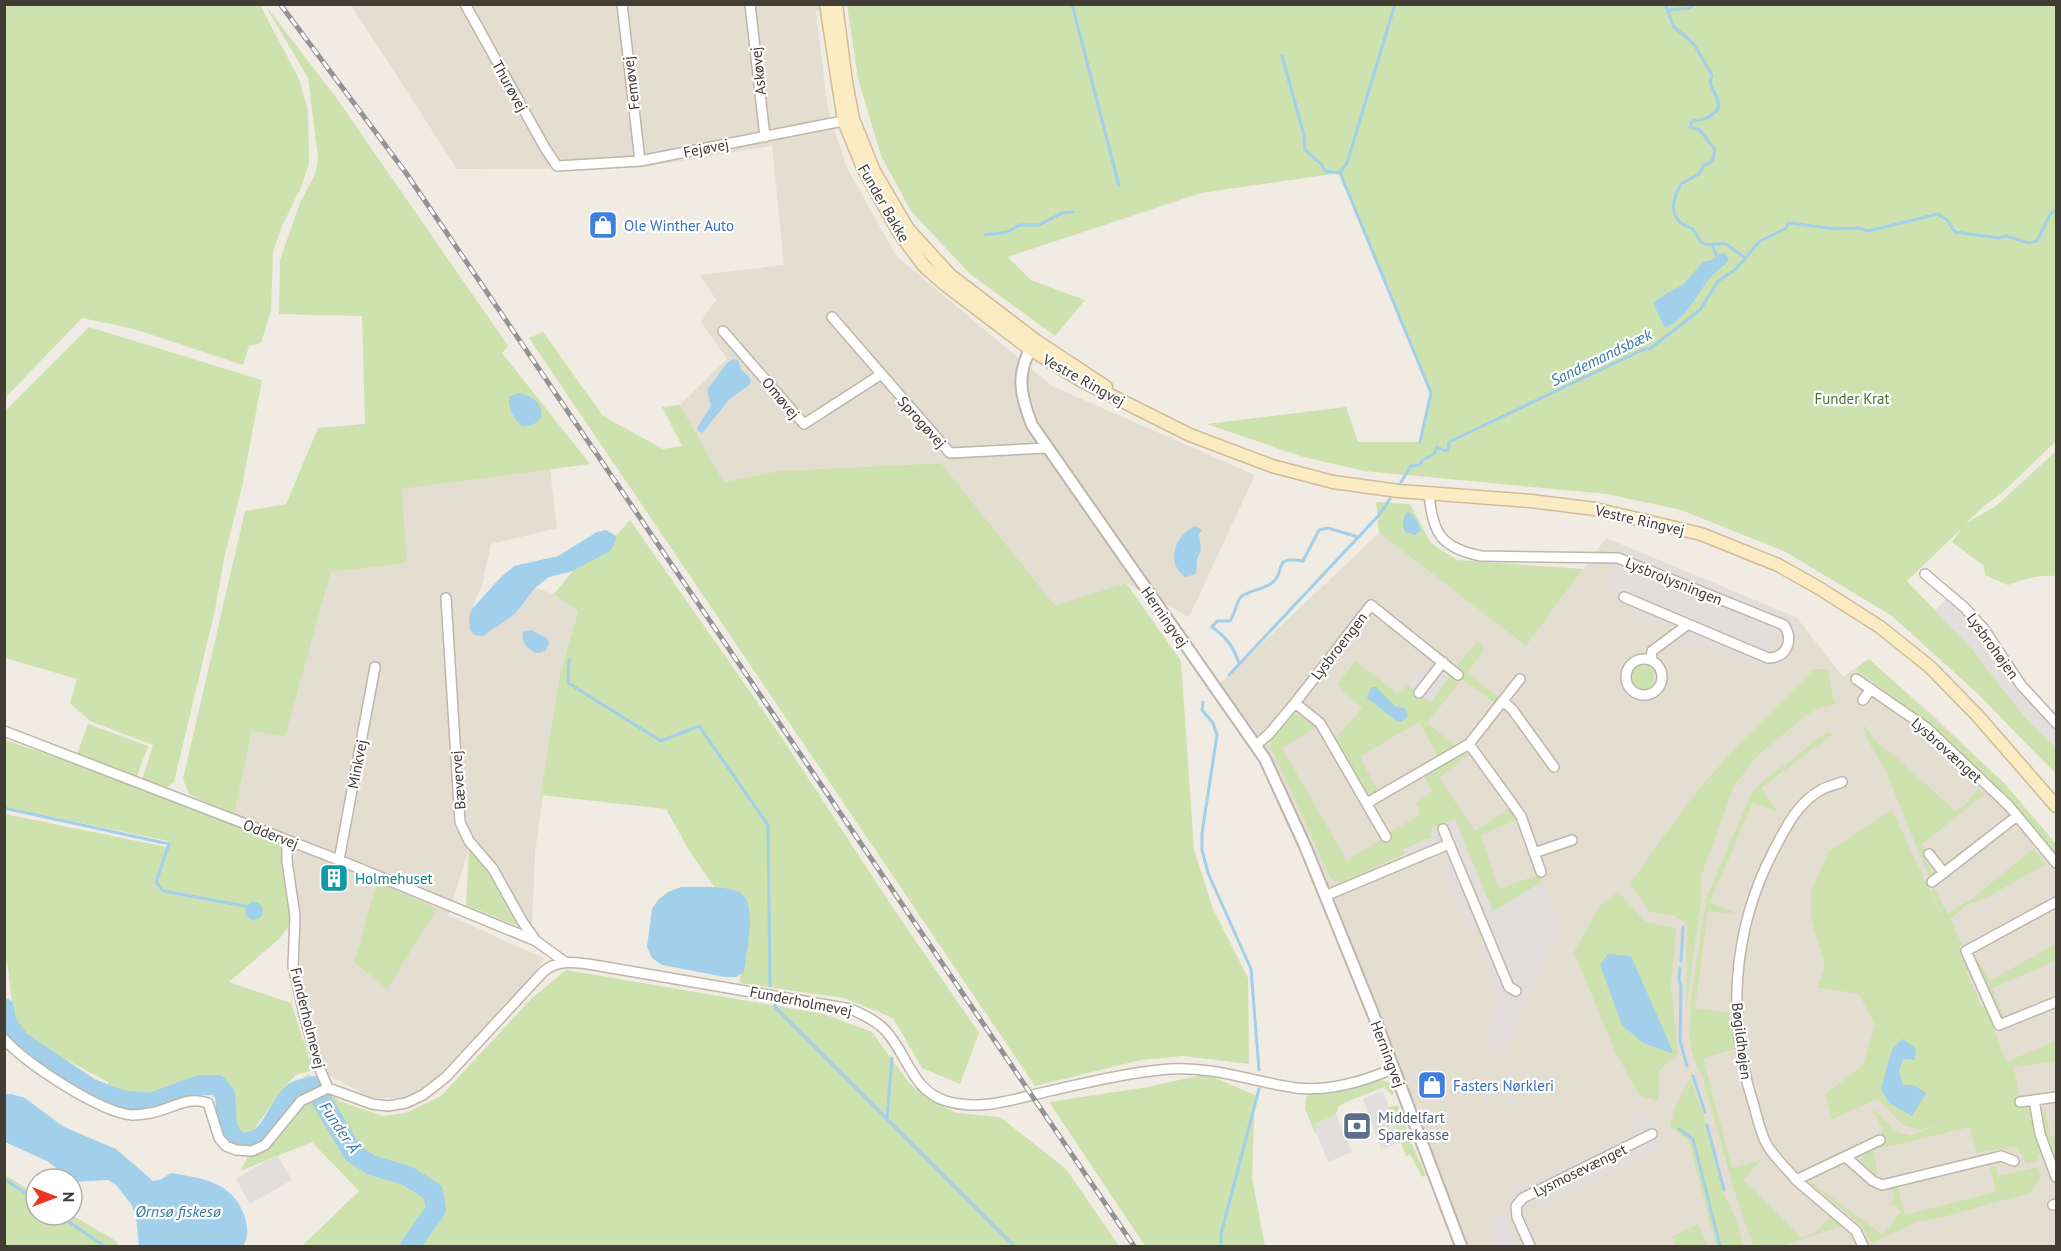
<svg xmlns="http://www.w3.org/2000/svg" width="2061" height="1251" viewBox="0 0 2061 1251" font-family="'PT Sans',sans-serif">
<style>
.residential{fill:#e4ddd1}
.green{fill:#cde2ae;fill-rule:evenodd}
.parking{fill:#e1dedb}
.water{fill:#a2cfea}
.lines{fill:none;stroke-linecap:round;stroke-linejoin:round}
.stream{stroke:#a2cfea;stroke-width:3}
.river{stroke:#a2cfea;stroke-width:20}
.minor-casing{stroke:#beb6a9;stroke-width:12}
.tertiary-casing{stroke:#beb6a9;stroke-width:14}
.secondary-casing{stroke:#cebd95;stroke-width:15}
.minor{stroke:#fff;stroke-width:9}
.tertiary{stroke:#fff;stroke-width:10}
.secondary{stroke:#fbebc3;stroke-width:12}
.rail-casing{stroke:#939393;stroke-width:5}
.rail{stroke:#fff;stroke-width:3;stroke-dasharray:9;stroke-linecap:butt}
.labels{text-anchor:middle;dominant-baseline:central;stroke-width:4.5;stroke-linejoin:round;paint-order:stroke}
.street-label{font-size:15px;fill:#413c34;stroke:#fff}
.shop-label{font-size:15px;fill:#366cbe;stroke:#fff;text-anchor:start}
.park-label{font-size:15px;fill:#476e2c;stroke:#fff}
.culture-label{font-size:15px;fill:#0d838f;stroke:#fff;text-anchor:start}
.service-label{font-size:15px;fill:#4e5e75;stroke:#fff;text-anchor:start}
.water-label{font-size:16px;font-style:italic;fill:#357aa5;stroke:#fff}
</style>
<rect width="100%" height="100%" fill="#f0ece3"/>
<path class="residential" d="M351,5H826L816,12L828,110L847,168L897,257L1052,386L1255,475L1189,617L1126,583L1055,607L941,463L778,471L724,482L680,405L727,359L701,322L716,300L700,275L784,265L772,146L638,168L457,169Z
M550,469L557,528L491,544L482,585L472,609L483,636L515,614L535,588L554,594L578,610L560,674L535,853L532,924L518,926L496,883L469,849L448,915L545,959L502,1012L426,1088L407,1098H372L330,1076L320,1057L301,977L282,843L232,824L252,731L285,737L331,572L407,563L402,489Z
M1379,533L1526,646L1606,538L1797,618L1843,677L1868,659L1935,717L2003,782L2056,844V1246H1461L1275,782L1215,688Z"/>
<path class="green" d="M4,5H260L299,79L308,110L309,163L302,185L283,224L273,251L271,311L261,343L249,346L243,365L134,329L82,318L5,398Z
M265,5L335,96L508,346L502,353L590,464L402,489L407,563L331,572L285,737L252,731L234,815L189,794L183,779L245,511L286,504L318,428L365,424L362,316L279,314L280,260L300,203L316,172L318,158L308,78Z
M847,5H2056V441L2002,493L1984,506L1965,524L1996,506L2054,453H2056V576C2039,575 2025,578 2008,585L1985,575L1984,566L1952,542L1961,529L1907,581L1972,649L2024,716L2056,748V774L1978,694L1892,616L1786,552L1681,510L1607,494L1364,471L1300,456L1207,424L1346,407L1358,442H1420L1431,393L1340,173L1201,193L1008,257L1031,280L1085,300L1055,336L970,274L911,211L881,156L858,78Z
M89,327L262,380L242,487L225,554L215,610L174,782L166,788L142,780L153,745L90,721L70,703L77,679L5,658L4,412Z
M543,332L603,416L663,449L682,446L662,407L680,405L724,482L778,471L941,463L1055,606L1126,583L1181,661L1194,849L1213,909L1248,978L1249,1064L1184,1056L1141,1060L1035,1086L529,338Z
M1376,502L1410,504L1431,543L1457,560L1583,569L1526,646L1379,533Z
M630,520L776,729L891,905L979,1033L960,1084L922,1068L893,1018L844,998L740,983L745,898L719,894L690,852L666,809L541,795L560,674L578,611L554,594L573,571L581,567L616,542V536Z
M1477,642L1485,649L1467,673L1498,697L1494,702L1462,679L1427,723L1457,747L1438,756L1419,722L1362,755L1361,760L1379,791L1373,794L1366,792L1335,739L1362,708L1337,685L1355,661L1397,693L1408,685L1431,702L1450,676L1456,680L1462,673L1456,667Z
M1869,659L2004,783L2056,844V856C2001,782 1930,723 1856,669Z
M1628 677a13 13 0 1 1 26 0a13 13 0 1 1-26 0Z
M1814,669H1828L1832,694L1836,704L1818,709L1806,715L1757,756L1734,786L1701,876V898L1686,1010L1687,924L1675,916L1650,912L1630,883L1697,791L1738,745Z
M1292,714L1305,717L1316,727L1282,748L1347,861L1390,834V832L1420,815L1416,803L1432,792L1424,776L1464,754H1469L1439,778L1475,831L1509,808L1517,820L1484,833L1481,836L1499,889L1538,875L1542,882L1493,912L1455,819L1431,828L1432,837L1404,849L1405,853L1342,883L1335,881L1330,877L1269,743Z
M88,724L148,746L137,776L77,754Z
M1864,725L1878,744L1897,758L1954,810L1963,807L1978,789L1985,794L1922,844L1927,853L1923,857L1931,869L1932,875L1929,877L1885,769L1865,736Z
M1827,732L1833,734L1761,788L1778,812L1753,802L1710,902L1740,915L1708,911L1695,1008L1730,1013L1735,1049L1703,1058L1732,1168L1761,1160L1743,1180L1802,1238L1813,1234L1830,1217L1843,1226L1780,1246H1753L1734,1190L1703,1079L1692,1052L1690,1040L1691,999L1706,899L1749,798L1756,787Z
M5,740L150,789L282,842L293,920L280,938L229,982L291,1003L313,1070L296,1075L284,1087L253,1131L246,1135H239C226,1119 238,1098 227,1086C205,1064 177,1094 154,1099C144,1101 119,1093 108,1091V1082L22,1036L14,1024L8,966L5,961L4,812L10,815L166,847L168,841L5,807Z
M1892,810L1949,932L1931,890L1934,888L1948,914L1973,898L2033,849L2046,864L1984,899L1968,904L1950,919L1962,944L1959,946L1969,969L1966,971L1981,1006L1985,1005L2006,1062L2056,1041V1061L2014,1067L2021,1107L2029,1108L2036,1136L2043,1153L2037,1155L2039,1161L2026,1164L2016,1146L1977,1153L1970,1127L1873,1150L1878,1176L1861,1162V1158L1867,1152L1886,1142L1881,1132L1883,1130L1872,1108L1897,1132L1911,1136L1965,1113L1922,1130L1903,1125L1878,1099L1832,1119L1825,1094L1863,1065L1875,1025L1859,994L1817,987L1825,966L1811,918V891L1829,851ZM1892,1049L1914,1060L1903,1059L1899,1071L1903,1085Z
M469,849L496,883L518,926L466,905Z
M377,882L437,909L387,989L354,962Z
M1618,892L1646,922L1676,928L1671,986L1678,1054L1659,1070L1658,1101L1639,1095L1614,1049L1574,952L1600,906Z
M2056,944V961L1992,988L2004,1017H2001L1975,957L1991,980Z
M566,970L824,1014L872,1032L909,1083L929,1100L957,1113L1000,1117L1066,1169L1119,1246H302L359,1191L312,1142L240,1171L286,1088L309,1074L339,1101L383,1116L406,1113L441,1096L531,999Z
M1206,1074L1255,1095L1252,1178L1265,1246H1145L1049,1102L1148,1087Z
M1690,1078L1704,1117L1722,1190L1736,1218L1744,1246H1716L1689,1141L1670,1126L1674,1109Z
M1380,1080L1389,1082L1394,1092L1392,1096L1384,1087L1344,1103L1339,1106L1335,1116L1314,1124L1317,1133H1315L1305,1109L1306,1097L1313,1093Z
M1398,1105L1412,1145L1426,1175L1422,1177L1410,1154L1406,1157L1389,1107Z
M2045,1108L2050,1137L2056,1136V1158C2050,1143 2039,1124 2045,1108Z
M1990,1166H1995L1998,1176L2038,1167L2041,1179L2029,1193L1943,1217L1917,1222L1872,1243L1861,1225L1810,1183L1811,1182L1883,1235L1901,1212L1891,1203L1895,1195L1889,1188L1898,1187L1905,1215L1996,1192Z
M5,1175L36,1194V1215H72L116,1241L119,1246H5Z
M1698,1224L1708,1246H1676L1672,1237Z"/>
<path class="parking" d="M1623,545L1797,618L1801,637L1778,632L1763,669L1699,643L1701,637L1699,635L1693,647L1686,643L1688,639L1682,636L1685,630L1674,625L1667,623L1663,629L1628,614L1629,606L1617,603L1605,587Z
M1949,595L1964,607L2021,685L2056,723V748L2024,716L1972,649L1935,611Z
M1422,665L1430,671L1415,691L1408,685Z
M1443,672L1450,676L1431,702L1424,698Z
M1455,822L1493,911L1542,882L1559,927L1504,1052L1481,1043L1499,1000L1477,947L1484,943L1504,989L1510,975L1447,826Z
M1438,830L1443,843L1407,857L1403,849L1432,838L1430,833Z
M1449,859L1479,930L1471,933L1441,862Z
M1383,1091L1401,1142L1381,1149L1363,1099Z
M1647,1111L1664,1147L1536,1207L1533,1200L1526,1203L1521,1193L1515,1195L1512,1189L1631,1134L1628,1126L1637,1122L1634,1117Z
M1335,1116H1337L1352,1152L1328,1162L1313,1124Z
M277,1155L292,1180L250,1204L236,1179Z
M1505,1212L1520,1246H1490L1496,1244L1488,1227L1493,1218Z
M1529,1216L1539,1237L1533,1240L1523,1219Z"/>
<path class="water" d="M1723,252L1729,259C1724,267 1715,271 1709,279C1694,298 1688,317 1665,328L1653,303L1667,293L1683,285L1703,262L1712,260Z
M733,359L738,360L742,371L749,376L751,382L749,385L729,400L702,433L698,431L697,428L711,406L707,390L726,364Z
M519,393C545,397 552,426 522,426C514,419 508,408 509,397Z
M1410,512L1417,521L1421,531L1415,535L1405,532C1402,525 1402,520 1406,513Z
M1196,526L1202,530L1199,534L1201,550L1197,559L1196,574L1185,577C1165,563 1175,534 1196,526Z
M606,530L616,536V541L610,551L573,571L549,577L535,588L515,614L483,636L475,635L470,630L469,617L472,609L500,578L514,566L558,556L597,532Z
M531,630L547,638L549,644L545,651L538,653C528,650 521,643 523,632Z
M1371,687H1376L1395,706L1406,709L1408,717L1401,722L1395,720L1367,698Z
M681,887C695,887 731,885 742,894C757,906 746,954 744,972L736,977H725L662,965L652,958L647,947L652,909L658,900L668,892Z
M245 911a9 9 0 1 1 18 0a9 9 0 1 1-18 0Z
M1608,954L1631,956L1673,1052L1671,1053L1643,1043L1622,1025L1600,965Z
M1903,1039L1916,1048L1915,1060L1903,1059L1899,1071L1903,1085H1914L1926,1093L1912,1116L1889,1103L1881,1089L1892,1049Z
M5,1094H11L25,1098L64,1127L116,1149L153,1181L160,1180L171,1173C201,1178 233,1182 244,1215C248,1226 249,1237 243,1246H139L136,1217L131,1204L116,1185L108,1180L74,1182L47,1161L5,1142Z"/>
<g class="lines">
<path class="stream" d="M1072,4L1119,186
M1395,4L1347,163L1340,173L1431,393L1420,442
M1665,4L1674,27L1694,44L1712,75L1710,83L1717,98L1719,107C1711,118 1705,120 1692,121L1690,127L1700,130L1715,150L1713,159L1710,163L1704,165L1699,174L1681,184C1670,204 1669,221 1693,229C1706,253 1705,242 1726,244L1745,258
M1669,10L1689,8L1695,4
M1282,56L1304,135L1305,150L1322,165L1325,171L1340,173
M985,235L1007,232L1020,225H1039L1062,213L1074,212
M1713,246L1716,255
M1401,482L1411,466L1419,465L1423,460L1434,454L1437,447L1445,451L1448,450L1449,442L1642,350L1651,348L1700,310L1718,281L1735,270L1760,241L1785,229L1789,223L1837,229L1859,228L1868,231L1938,214L1947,220L1955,232L1999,238L2006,236L2029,243L2037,241L2051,213L2056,211
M569,660L568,683L661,741L699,726L768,825L770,986
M1239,663C1233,646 1227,638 1212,627L1217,621H1230C1235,614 1237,599 1242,596C1251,590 1265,589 1273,582C1287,570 1271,556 1303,561L1319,530L1328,528L1358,537
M1229,675L1380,514L1390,499
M1203,702L1202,710L1213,723L1217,735L1202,833V850L1208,873L1251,969L1259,1070
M4,808L169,844L156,882L163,891L245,906
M1681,961L1683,927
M1680,968L1679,980L1681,986L1680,1041L1687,1066
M775,1005L776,1008L1014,1246
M1693,1076L1705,1112
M887,1118L892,1058
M1707,1125L1724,1190
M1679,1129L1693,1139L1720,1246
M4,1179L36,1200
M59,1215L104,1246
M1221,1246V1234L1259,1089"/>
<path class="river" d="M4,1008L6,1022L20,1041L90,1088L121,1100L151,1103L200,1085H217L225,1094L227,1127L236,1142C270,1147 272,1116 291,1095C295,1090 306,1088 313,1086L353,1153L371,1165L408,1176L433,1192L436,1210L410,1246"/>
<g class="minor-casing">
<path id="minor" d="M465,4L545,148L557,166L640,161L848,120
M622,4L640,161
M750,4L765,137
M832,317L950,453L1047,448
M723,331L804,424L880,375
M1429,493C1432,533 1441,548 1481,556L1618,558L1784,625C1794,640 1787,658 1768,658L1624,597
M1925,574L1964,607L1984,629L2021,685L2056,723
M446,598L460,822L469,841L493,869L522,921L536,941L565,962
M1626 677a18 18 0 1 1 36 0a18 18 0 1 1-36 0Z
M1651,660L1652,651L1687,625
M1856,679L1927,728L2009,806L2056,863
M1419,693L1443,662
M1863,700L1871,689
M1503,701L1512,709L1554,767
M1295,703L1320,723L1386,837
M4,731L339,860L536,941
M1469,744L1521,816L1541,872
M1256,745L1269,734L1295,703L1371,605L1458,675
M1367,803L1469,744L1520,679
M1443,829L1509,987L1516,991
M287,840V861L295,916L293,966L305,1018L318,1065L328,1088
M1534,853L1572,840
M1929,854L1944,873
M339,860L375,667
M1932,882L2017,816
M1325,896L1449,844
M2056,902L1966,951L1999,1025L2056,1002
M4,1039C27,1064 99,1112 132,1115C137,1115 145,1114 150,1113C171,1110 187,1095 208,1103L219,1138L226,1146L236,1150L252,1151L265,1145L301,1101L328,1088L372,1104L388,1106L406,1103L423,1095L446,1077L543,972C557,960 571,962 588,964L851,1009C863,1015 876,1020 885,1030C907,1053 912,1091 946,1101C980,1111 1011,1100 1045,1092C1084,1083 1130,1072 1170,1069C1213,1066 1254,1082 1296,1088C1327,1092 1366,1081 1394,1068
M2034,1100L2040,1134L2056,1177
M2020,1102L2056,1097
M1847,1158L1873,1181L1882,1185L2001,1156L2014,1161
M1796,1180C1787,1168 1771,1155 1765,1141C1760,1130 1757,1118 1754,1106C1726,1021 1732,930 1774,850C1785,829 1798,802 1821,790C1827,786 1835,785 1842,782
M2053,1205L2056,1204
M1530,1246L1517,1217L1516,1206L1523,1198L1652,1134
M1863,1246L1856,1231L1796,1180L1880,1140"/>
</g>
<g class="tertiary-casing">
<path id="tertiary" d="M1034,343C1015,373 1020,394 1032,425L1265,759L1305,846L1372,1011L1461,1246"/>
</g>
<g class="secondary-casing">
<path id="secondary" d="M826,4L844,121L863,168L900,234L924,266L943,283L1030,349L1082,381L1190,435L1272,466L1333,482L1399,491L1531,501L1595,509L1701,534L1778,565L1819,588L1880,627L1930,667L1977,715L2056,806
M836,4L846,82L853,119L874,171L908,229L950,275L1035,340L1106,387"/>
</g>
<use href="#minor" class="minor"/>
<use href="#tertiary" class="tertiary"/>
<use href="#secondary" class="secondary"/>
<g class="rail-casing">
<path id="rail" d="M280,4L406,173L1134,1246"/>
</g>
<use href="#rail" class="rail"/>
</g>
<defs>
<g id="shop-square" transform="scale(1.5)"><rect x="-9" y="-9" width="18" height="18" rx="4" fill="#3f7fe0" stroke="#fff"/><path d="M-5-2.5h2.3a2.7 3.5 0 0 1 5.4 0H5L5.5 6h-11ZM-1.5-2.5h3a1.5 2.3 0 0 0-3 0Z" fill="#fff"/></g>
<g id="building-square" transform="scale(1.5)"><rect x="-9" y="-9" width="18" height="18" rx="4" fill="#0f9aa8" stroke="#fff"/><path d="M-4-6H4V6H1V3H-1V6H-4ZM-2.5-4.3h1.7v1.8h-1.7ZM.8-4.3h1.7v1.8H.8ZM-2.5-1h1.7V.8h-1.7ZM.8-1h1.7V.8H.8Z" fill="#fff"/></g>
<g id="bank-square" transform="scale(1.5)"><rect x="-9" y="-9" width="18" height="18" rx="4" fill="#5c6f8a" stroke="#fff"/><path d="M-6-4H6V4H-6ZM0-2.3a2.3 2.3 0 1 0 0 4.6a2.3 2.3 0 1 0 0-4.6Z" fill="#fff"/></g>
</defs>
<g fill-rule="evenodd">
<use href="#shop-square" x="603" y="225"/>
<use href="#building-square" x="334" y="878"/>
<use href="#shop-square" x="1432" y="1085"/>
<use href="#bank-square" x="1357" y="1126"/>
</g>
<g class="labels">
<g class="street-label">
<text transform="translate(758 71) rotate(-96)">Askøvej</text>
<text transform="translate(631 83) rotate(-97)">Femøvej</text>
<text transform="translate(510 86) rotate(61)">Thurøvej</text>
<text transform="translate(706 148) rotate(-11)">Fejøvej</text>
<text transform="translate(884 203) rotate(60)">Funder Bakke</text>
<text transform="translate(1084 380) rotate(29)">Vestre Ringvej</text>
<text transform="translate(781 398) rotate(50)">Omøvej</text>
<text transform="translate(922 422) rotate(48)">Sprogøvej</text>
<text transform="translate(1640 520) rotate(13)">Vestre Ringvej</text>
<text transform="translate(1674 581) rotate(22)">Lysbrolysningen</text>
<text transform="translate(1165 617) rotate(55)">Herningvej</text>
<text transform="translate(1339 646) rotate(-52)">Lysbroengen</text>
<text transform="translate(1993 646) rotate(54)">Lysbrohøjen</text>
<text transform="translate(1947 750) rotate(42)">Lysbrovænget</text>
<text transform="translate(357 764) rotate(-79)">Minkvej</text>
<text transform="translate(458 780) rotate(-94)">Bævervej</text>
<text transform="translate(271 834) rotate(21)">Oddervej</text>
<text transform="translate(801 1001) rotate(11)">Funderholmevej</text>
<text transform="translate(308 1018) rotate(76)">Funderholmevej</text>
<text transform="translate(1742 1041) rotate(83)">Bøgildhøjen</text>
<text transform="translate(1388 1054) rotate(69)">Herningvej</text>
<text transform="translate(1580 1170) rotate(-26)">Lysmosevænget</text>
</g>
<g class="shop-label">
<text x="624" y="225">Ole Winther Auto</text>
<text x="1453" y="1085">Fasters Nørkleri</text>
</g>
<g class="park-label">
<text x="1852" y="398">Funder Krat</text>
</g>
<g class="culture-label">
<text x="355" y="878">Holmehuset</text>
</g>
<g class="service-label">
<text x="1378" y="1117">Middelfart<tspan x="1378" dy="17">Sparekasse</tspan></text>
</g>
<g class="water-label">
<text transform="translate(1601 357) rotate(-26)">Sandemandsbæk</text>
<text transform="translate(340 1127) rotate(56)">Funder Å</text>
<text x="178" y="1211">Ørnsø fiskesø</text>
</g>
</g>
<rect width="2061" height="1251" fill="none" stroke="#413c34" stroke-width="12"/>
<g transform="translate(54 1197) rotate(90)"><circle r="28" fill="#ffffff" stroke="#b3b1ae" stroke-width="1.5"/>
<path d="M0-4.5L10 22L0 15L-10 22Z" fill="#eb361f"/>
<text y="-9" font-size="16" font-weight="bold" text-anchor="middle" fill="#413c34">N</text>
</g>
</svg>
